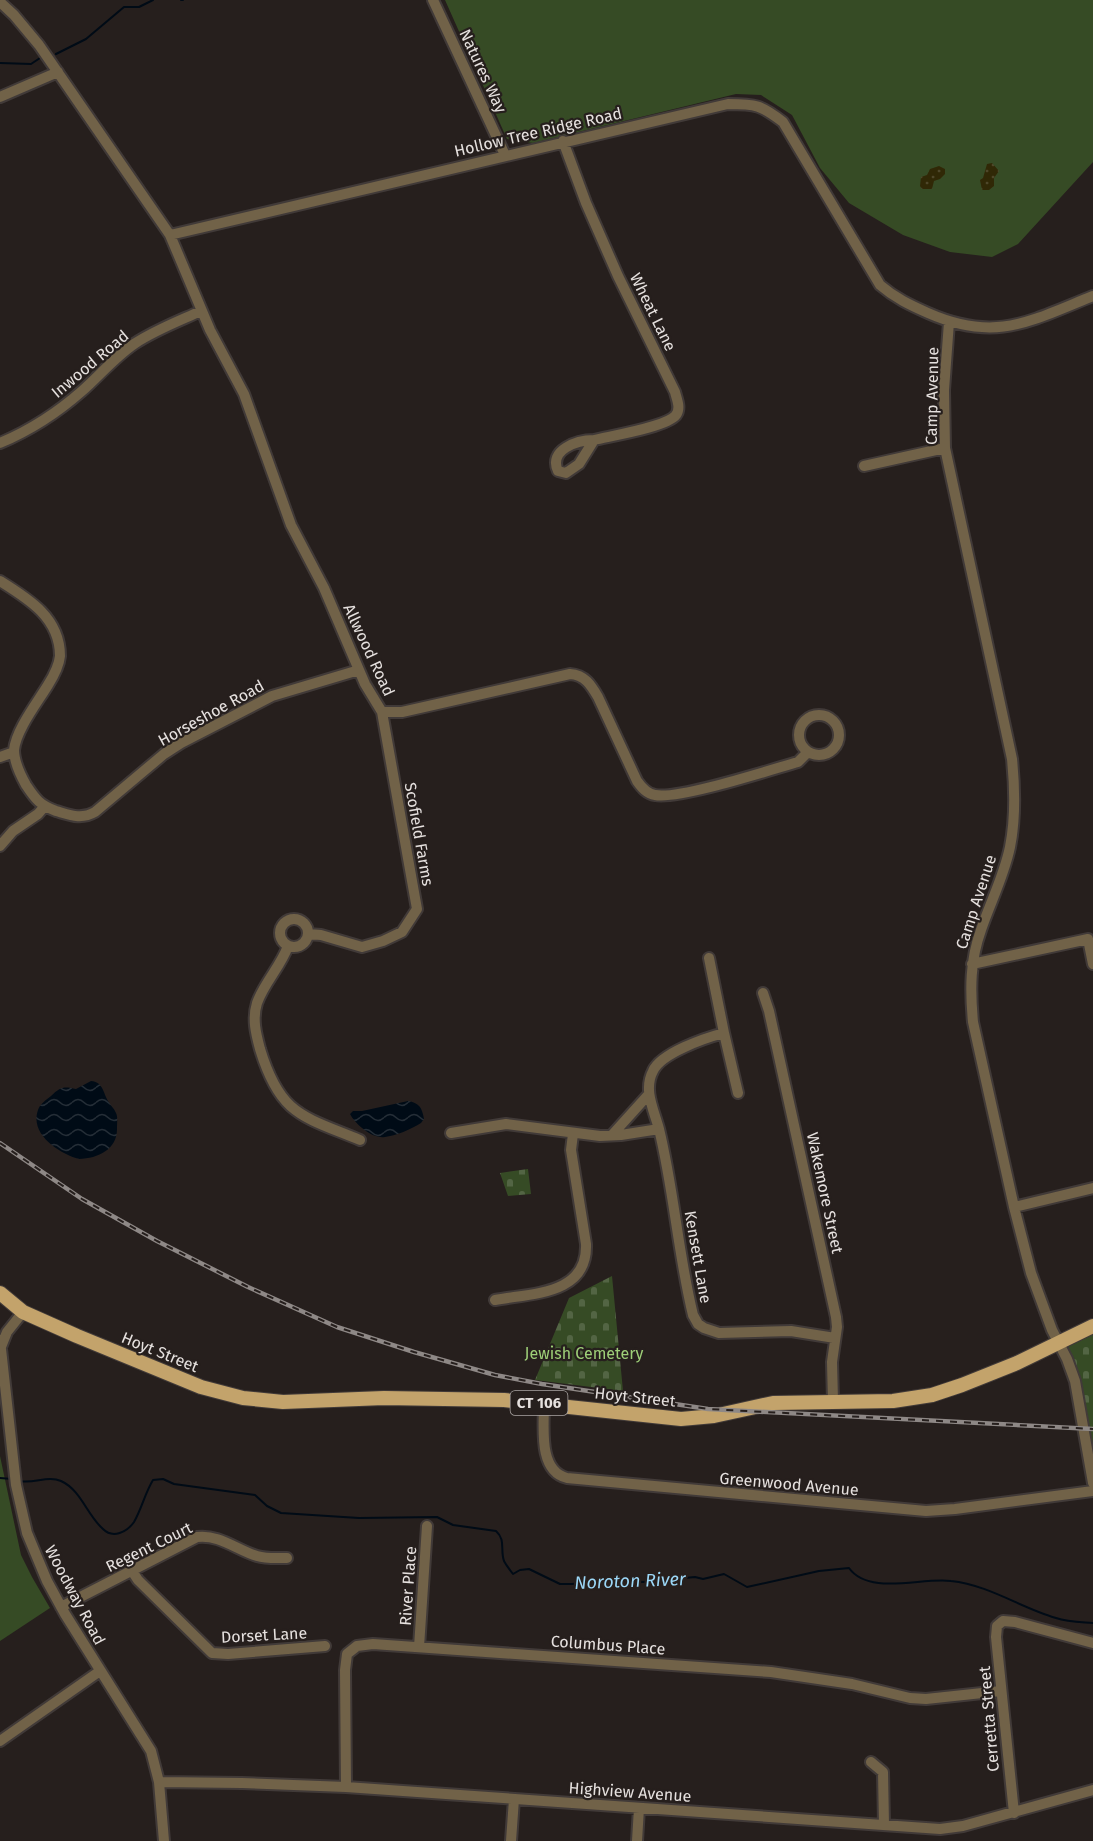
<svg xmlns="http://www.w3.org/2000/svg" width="1093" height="1841" viewBox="0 0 1093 1841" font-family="'Fira Sans',sans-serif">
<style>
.green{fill:#364b25}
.sand{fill:url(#sand-dots)}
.cemetery{fill:url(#cemetery-stones)}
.water{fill:url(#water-waves)}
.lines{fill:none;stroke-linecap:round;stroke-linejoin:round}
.stream{stroke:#000b16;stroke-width:2}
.minor-casing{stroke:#413a38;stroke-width:14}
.major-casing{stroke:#413a38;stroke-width:16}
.minor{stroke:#716248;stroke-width:10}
.major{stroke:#c3a36b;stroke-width:14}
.rail-casing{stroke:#8e8886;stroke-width:4.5}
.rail{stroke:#261f1d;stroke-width:2;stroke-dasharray:7;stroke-linecap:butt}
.labels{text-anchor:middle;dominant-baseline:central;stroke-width:4.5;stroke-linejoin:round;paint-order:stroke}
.shield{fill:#261f1d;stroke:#aca7a5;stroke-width:1.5}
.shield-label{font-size:15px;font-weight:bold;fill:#e6e1df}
.street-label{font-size:16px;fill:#e6e1df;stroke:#261f1d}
.park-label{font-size:16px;fill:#9ecf78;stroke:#261f1d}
.water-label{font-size:18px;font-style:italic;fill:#9cd8f8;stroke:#261f1d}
</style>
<defs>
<pattern id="sand-dots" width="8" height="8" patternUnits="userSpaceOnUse" patternTransform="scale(1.5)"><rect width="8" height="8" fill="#302806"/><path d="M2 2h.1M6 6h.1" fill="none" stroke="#4e472a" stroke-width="1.8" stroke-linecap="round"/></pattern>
<pattern id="cemetery-stones" width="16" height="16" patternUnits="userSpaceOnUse" patternTransform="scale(1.5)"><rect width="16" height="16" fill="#364b25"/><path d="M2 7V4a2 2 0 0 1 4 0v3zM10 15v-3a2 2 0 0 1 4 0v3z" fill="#536544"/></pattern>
<pattern id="water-waves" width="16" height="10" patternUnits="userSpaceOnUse" patternTransform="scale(1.5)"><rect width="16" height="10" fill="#000b16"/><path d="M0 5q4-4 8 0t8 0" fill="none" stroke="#252e37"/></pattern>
</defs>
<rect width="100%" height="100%" fill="#261f1d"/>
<path class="green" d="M445,0H1093V162L1018,244L992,257L950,252L903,235L849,203L820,168L792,115L761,95L736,94L533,143L507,139Z
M0,1456L21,1555L32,1577L50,1608L0,1641Z"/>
<path class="sand" d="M992,163L999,171L994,178V186L989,190H982L980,180L983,178L987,164Z
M939,166L945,169V174L940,179L934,181L932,189H922L920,186L921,177L927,175L930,169Z"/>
<path class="cemetery" d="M528,1169L531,1194L508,1196L500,1173Z
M612,1276L623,1391L535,1380L569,1298Z
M1093,1331V1465L1077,1367L1066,1344Z"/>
<path class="water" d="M91,1081C103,1082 103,1092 108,1101C110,1105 114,1108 116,1113C118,1117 117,1122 117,1127C118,1149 99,1158 79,1159C61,1154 29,1135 38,1110C40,1104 46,1100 51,1096C60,1087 64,1086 76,1089Z
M408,1101C419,1103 422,1107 424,1119L421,1123C412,1129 395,1136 385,1137C372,1139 355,1124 350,1114L353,1111H362Z"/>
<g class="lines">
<path class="stream" d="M181,0H183
M56,54L86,39L124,7H139L153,0
M0,63L31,64L40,58
M0,1478L12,1479
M20,1481C34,1484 48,1475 61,1481C81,1490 87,1515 103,1529C113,1539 127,1532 134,1522C142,1508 145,1493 153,1480L163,1479L174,1484L255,1495L267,1506L281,1513L359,1518L437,1517L453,1525L496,1531C506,1540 500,1550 504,1561C506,1565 510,1570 513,1574L520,1570L529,1569L560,1584H572L615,1580L643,1582L695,1577L703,1579L724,1574L747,1587L819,1571L849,1568C869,1596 922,1577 951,1581C989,1585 1021,1608 1056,1618C1068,1622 1081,1622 1093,1623"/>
<g class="minor-casing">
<path id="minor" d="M433,0L505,155
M0,2L14,15L39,45L170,235L728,104C756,104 761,105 783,122L880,285C895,298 910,305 928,313C996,343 1030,321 1093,296
M0,97L58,72
M563,141L586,203L618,276L675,392C677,400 681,408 676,415C667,427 610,436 594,440L579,464L566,473L558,471C548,450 577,440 594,440
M170,235L210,330L244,394L291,525L324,588L365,684L382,712L417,909L402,932L383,941L362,947L321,935L308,934
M949,322L944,390L945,448L1012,759C1015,789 1016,817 1010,847C1004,876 990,903 981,930C970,960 970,990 973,1022L1014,1207L1031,1273L1052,1330L1067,1359L1075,1381L1093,1483
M0,443C31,430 57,413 82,391C99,376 115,357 134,344C155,330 179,321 201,311
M864,466L945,448
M0,581C29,599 60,618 60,656C59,666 53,677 48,685C37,703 16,730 14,750C14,761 21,776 26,785C36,800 40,805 56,811C70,815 81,820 95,812L164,754L181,743L272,696L359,670
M382,712H402L570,674C585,675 591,685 598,697L637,781C642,788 647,794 655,795C678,800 770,770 798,762L808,752
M799 735a20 20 0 1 1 40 0a20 20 0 1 1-40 0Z
M0,757L14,752
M0,846L13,831L38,814L44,807
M280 933a14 14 0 1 1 28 0a14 14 0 1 1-28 0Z
M288,946C281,966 264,983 257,1003C252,1019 256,1034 260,1049C280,1115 302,1116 360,1140
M709,958L724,1033
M972,964L1088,939L1093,964
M763,993L769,1011L836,1317L837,1327L832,1362L833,1401
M738,1093L724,1033C705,1038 661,1053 653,1071C643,1090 654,1110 659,1129C674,1190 678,1254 693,1315L698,1324L704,1328L719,1333L791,1331L835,1338
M451,1133L506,1124L600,1136L621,1135L659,1129
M612,1135L649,1094
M1014,1207L1093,1188
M495,1300C532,1293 588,1295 586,1244L571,1150L573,1134
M0,1340L16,1485L27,1533L47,1581L65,1614L151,1751L159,1782L164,1841
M1,1347L7,1332L23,1312
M544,1404C544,1427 538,1471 567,1478L926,1511L955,1509L1093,1491
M132,1571L138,1580L212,1653L228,1654L325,1646
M61,1607L197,1537C219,1534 237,1550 257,1556C267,1559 277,1558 287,1558
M419,1647L427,1526
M0,1741L100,1671
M871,1762L883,1772L884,1824
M159,1782L242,1783L346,1787L940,1829L963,1826L1093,1790
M346,1787L345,1670L347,1654L357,1646L373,1644L771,1672L852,1684L910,1698L926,1699L1001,1691
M1014,1813L996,1637L997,1626L1003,1621L1015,1622L1093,1643
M511,1841L514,1799
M637,1841L639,1808"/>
</g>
<g class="major-casing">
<path id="major" d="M0,1293L23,1312L77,1336L201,1387L243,1398L283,1402L384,1398L504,1400L681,1419L714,1416L773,1403L893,1401L932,1395L962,1385L1017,1363L1093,1326"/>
</g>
<use href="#minor" class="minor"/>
<use href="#major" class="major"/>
<g class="rail-casing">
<path id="rail" d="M0,1143L82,1199L157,1241L248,1287L337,1327L414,1352L495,1375L542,1384L708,1409L1093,1429"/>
</g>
<use href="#rail" class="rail"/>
</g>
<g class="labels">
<rect class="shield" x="510.5" y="1391" width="57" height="24" rx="4.5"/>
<g class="shield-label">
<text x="539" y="1403">CT 106</text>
</g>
<g class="street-label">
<text transform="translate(483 71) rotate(65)">Natures Way</text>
<text transform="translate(538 132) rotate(-13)">Hollow Tree Ridge Road</text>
<text transform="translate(653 312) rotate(64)">Wheat Lane</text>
<text transform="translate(90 364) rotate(-40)">Inwood Road</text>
<text transform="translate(932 396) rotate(-89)">Camp Avenue</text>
<text transform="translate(369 650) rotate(65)">Allwood Road</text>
<text transform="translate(211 713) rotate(-29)">Horseshoe Road</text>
<text transform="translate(419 834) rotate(80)">Scofield Farms</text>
<text transform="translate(976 902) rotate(-72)">Camp Avenue</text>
<text transform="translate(825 1193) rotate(78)">Wakemore Street</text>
<text transform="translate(698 1257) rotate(80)">Kensett Lane</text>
<text transform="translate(160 1352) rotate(22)">Hoyt Street</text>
<text transform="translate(635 1397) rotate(6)">Hoyt Street</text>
<text transform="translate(789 1484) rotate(5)">Greenwood Avenue</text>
<text transform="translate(149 1547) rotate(-26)">Regent Court</text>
<text transform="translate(408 1586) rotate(-86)">River Place</text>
<text transform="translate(75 1595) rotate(62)">Woodway Road</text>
<text transform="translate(264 1635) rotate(-3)">Dorset Lane</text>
<text transform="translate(608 1645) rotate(4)">Columbus Place</text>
<text transform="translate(989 1719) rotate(-95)">Cerretta Street</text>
<text transform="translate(630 1792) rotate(4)">Highview Avenue</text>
</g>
<g class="park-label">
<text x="584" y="1353">Jewish Cemetery</text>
</g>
<g class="water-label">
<text transform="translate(630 1581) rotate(-2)">Noroton River</text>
</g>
</g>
</svg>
